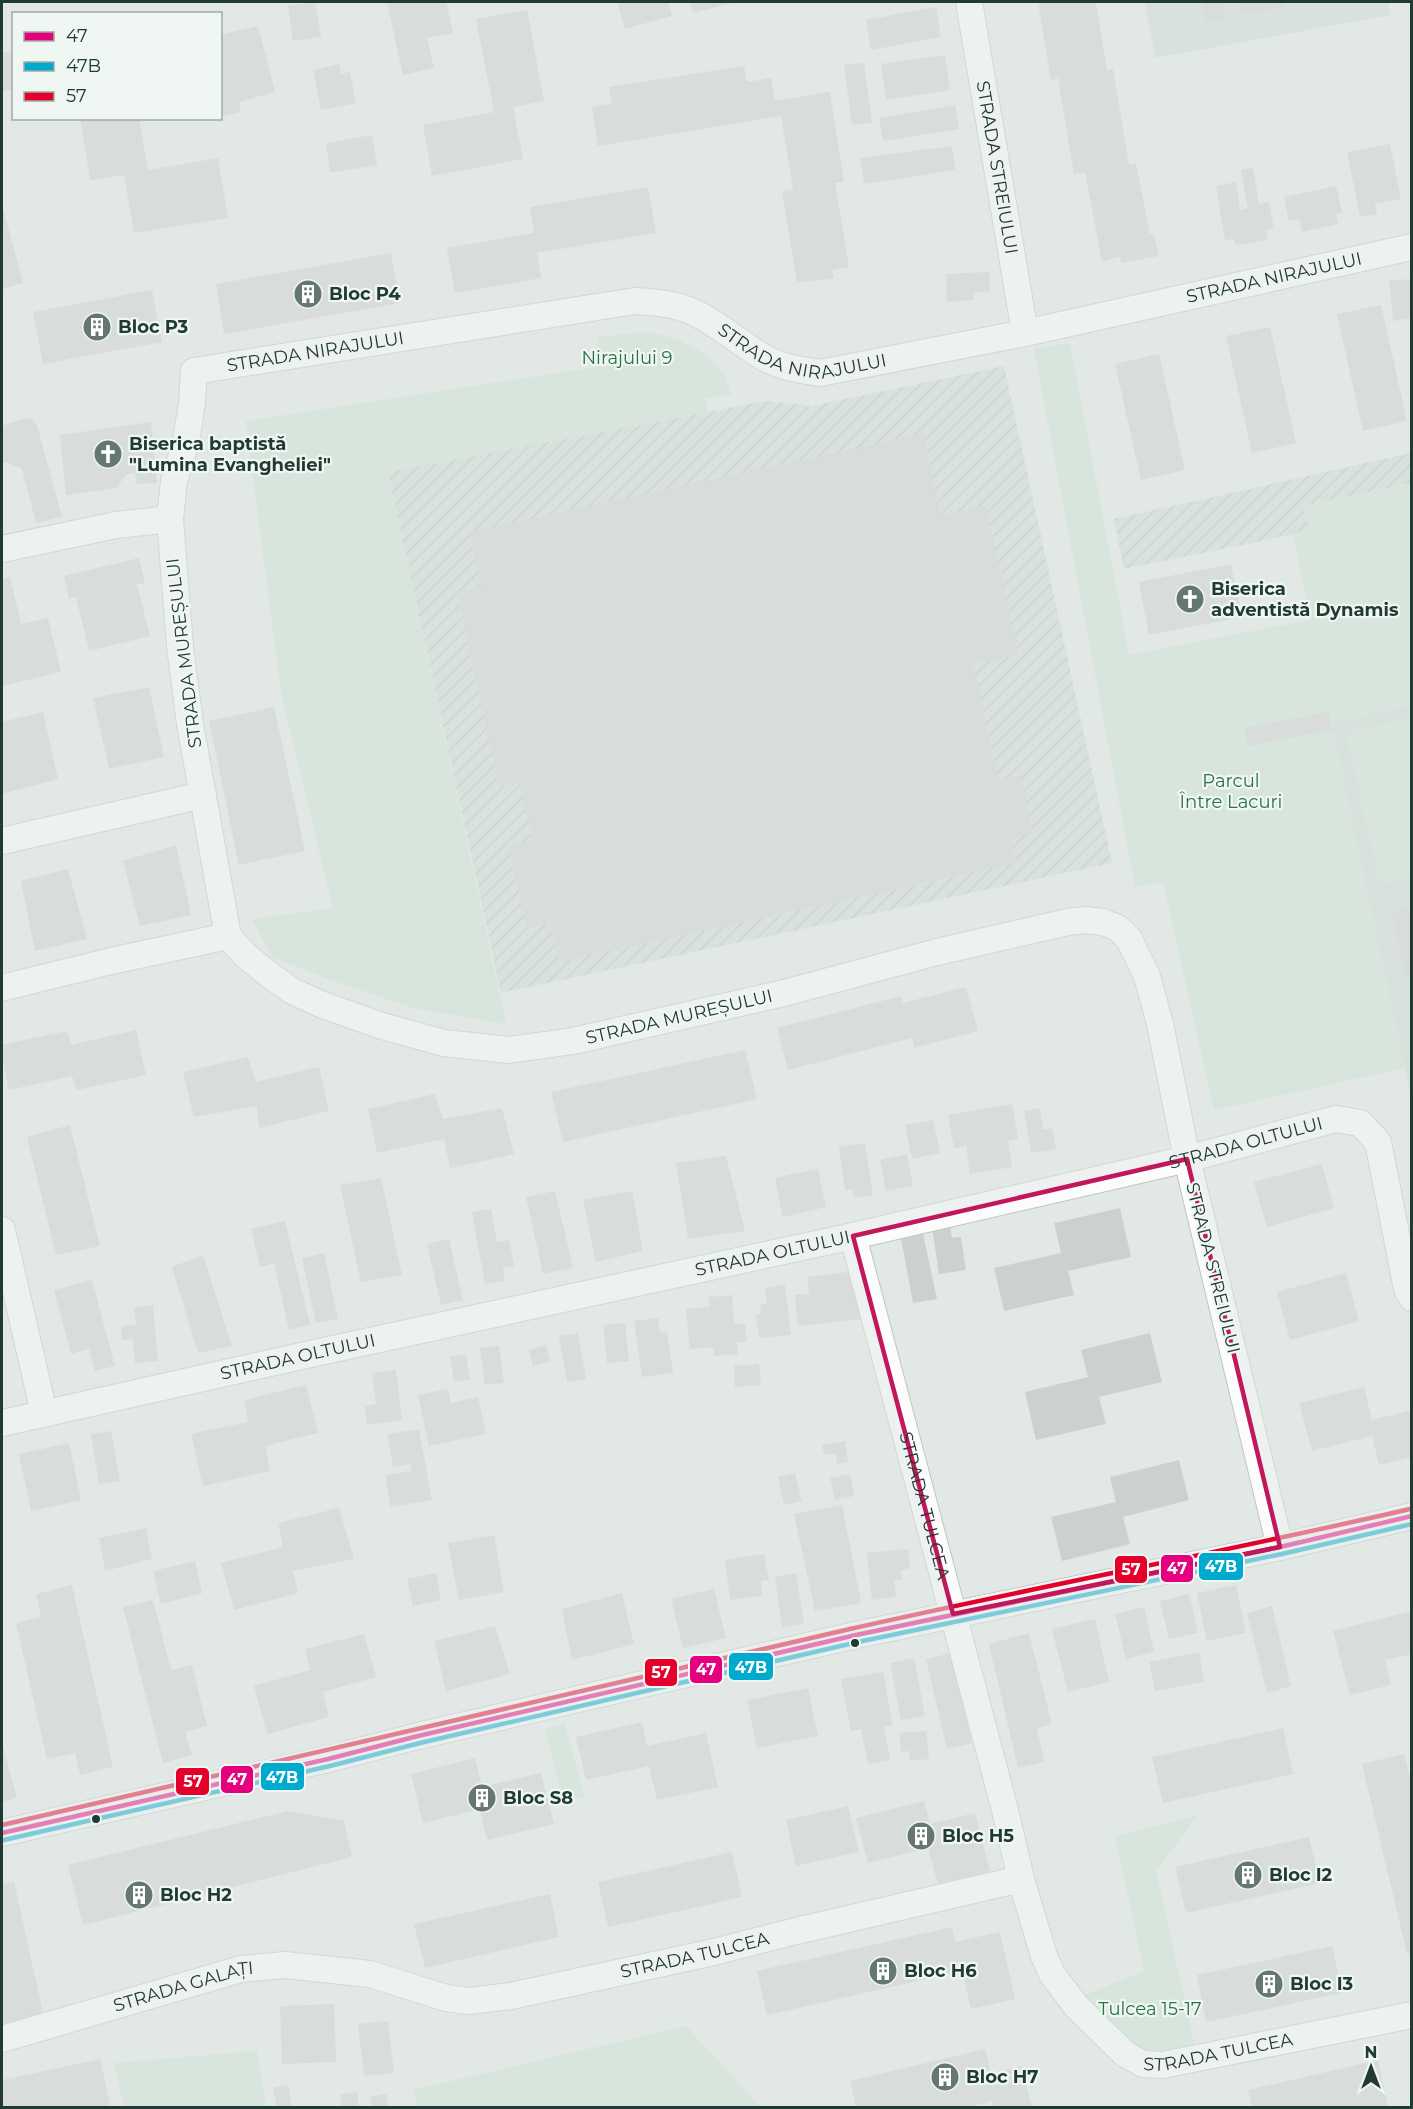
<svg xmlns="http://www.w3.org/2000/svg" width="1413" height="2109" viewBox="0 0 1413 2109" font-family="Montserrat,sans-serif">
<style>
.built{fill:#cfd9d5}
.industrial{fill:url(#industrial-furrows)}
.green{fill:#cae2d1}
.building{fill:#ccd1cf}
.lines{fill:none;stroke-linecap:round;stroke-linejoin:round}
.minor-casing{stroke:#bfc5c2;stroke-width:28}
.minor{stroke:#fbfcfb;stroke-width:26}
.bus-1-casing{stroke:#f0f7f3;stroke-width:9}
.bus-2-casing{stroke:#f0f7f3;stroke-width:9}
.bus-3-casing{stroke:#f0f7f3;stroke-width:9}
.bus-1{stroke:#e5007d;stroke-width:4.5}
.bus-2{stroke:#00a9ce;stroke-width:4.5}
.bus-3{stroke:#e4002b;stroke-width:4.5}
.marked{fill:none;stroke:#c2185b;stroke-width:4.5;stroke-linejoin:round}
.bus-dot{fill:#203b33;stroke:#f0f7f3;stroke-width:2}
.labels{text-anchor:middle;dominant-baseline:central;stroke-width:4.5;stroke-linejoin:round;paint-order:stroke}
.street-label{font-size:18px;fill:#203b33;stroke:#f0f7f3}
.poi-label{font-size:18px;font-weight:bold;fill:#203b33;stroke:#f0f7f3;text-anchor:start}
.park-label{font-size:18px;fill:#2a7244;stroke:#f0f7f3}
.line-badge{stroke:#f0f7f3;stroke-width:2}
.badge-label{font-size:16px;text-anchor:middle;font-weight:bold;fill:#fff}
</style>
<defs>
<pattern id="industrial-furrows" width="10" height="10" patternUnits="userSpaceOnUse" patternTransform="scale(1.5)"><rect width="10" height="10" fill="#cfd9d5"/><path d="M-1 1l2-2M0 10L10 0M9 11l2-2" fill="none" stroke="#b1bbb7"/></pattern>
</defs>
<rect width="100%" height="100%" fill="#e2e8e5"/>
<path class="built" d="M1145,2H1388L1391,15L1155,58Z
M1411,705V1097L1331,723Z"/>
<path class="industrial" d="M1004,366L1112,863L501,993L388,472L767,401L811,406Z
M1411,453V483L1304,506L1310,531L1124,569L1114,519Z"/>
<path class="green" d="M644,332C668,334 700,347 717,365C725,373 728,384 731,395L705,398L708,412L388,472L506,1024L413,1008L328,979L272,957L252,919L333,908L281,693L246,421L602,366L597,337Z
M1070,343L1129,655L1310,620L1293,533L1309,531L1304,506L1411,483V705L1331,723L1405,1068L1214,1110L1163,882L1135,887L1034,349Z
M1411,718V879L1380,885L1346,732Z
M565,1724L584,1796L563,1801L545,1729Z
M1198,1815L1156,1871L1195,2047L1156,2055L1139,2049L1085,1995L1144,1971L1115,1836Z
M686,2026L761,2107H418L413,2090Z
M257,2051L266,2107H124L114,2063Z"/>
<path class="building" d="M315,2L321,37L293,41L288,6Z
M387,2H446L453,33L427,38L434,68L403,75Z
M617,2H668L672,16L625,29Z
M690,2H737L693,13Z
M1038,2H1096L1107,71L1113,69L1129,165L1136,163L1150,234H1154L1159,256L1121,263L1120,257L1102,261L1085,173L1074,174L1058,78L1051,80Z
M1202,2H1222L1225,19L1205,22Z
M1239,2H1284L1285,7L1241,14Z
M936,7L941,37L871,50L866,20Z
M527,10L544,101L513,107L523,159L432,176L423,125L494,112L476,19Z
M258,26L275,92L239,102L241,112L220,117V35Z
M10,51L14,66V89L2,92V53Z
M945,55L950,90L886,100L881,64Z
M864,63L872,123L852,125L844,65Z
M339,64L341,74L350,72L356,103L321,110L313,70Z
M744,66L747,82L771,78L775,101L830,92L844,182L835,183L849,267L832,270L834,278L797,283L782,191L793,189L781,116L598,146L592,107L612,104L609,87Z
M955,105L959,129L883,141L879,118Z
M80,118H139L148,170L218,158L228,218L134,233L124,175L90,180Z
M372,135L377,165L330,173L326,143Z
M1390,144L1401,199L1375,203L1377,214L1360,217L1347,152Z
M952,146L955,170L864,184L860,158Z
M1253,168L1259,204L1269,202L1274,229L1266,230L1268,240L1235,245L1234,239L1225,240L1216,186L1236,182L1240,210L1248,208L1241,170Z
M1336,186L1342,213L1336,214L1338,224L1302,232L1299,219L1289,221L1284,197Z
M648,187L656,233L537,253L541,278L455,293L447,248L534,233L530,207Z
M2,204L23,283L2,289Z
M391,253L400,303L224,334L216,284Z
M989,272L990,291L973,293L974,300L947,302L946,274Z
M1410,279L1412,318L1393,321L1389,281Z
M152,290L162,342L43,364L33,312Z
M1381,305L1407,421L1363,431L1337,314Z
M1270,327L1296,443L1252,453L1226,336Z
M1159,354L1185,470L1141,480L1115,364Z
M26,418L32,419L37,425L62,517L36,523L22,469L5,462L2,463V426Z
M151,422L157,483L137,484L135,472L126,475L116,488L66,495L60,435Z
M923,434L941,516L986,506L1018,654L973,664L998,780L1021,775L1033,833L1011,838L1016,863L558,962L550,923L527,928L509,846L533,841L520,783L499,787L457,592L481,587L469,532Z
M139,558L145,583L137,584L150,636L89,651L76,597L69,598L64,576Z
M1231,564L1242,617L1149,635L1139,582Z
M10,577L21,624L48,618L61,672L2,686V579Z
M149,687L164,757L109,769L93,698Z
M274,707L305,851L239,865L209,721Z
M43,712L58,779L2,794V722Z
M1328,712L1332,730L1248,746L1244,728Z
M176,845L191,915L140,926L123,861Z
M68,869L87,939L35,951L21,881Z
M1412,907V976L1406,977L1391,912Z
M966,987L978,1031L914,1048L912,1038L788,1070L777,1028L901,996L903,1003Z
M136,1030L146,1075L77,1090L72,1076L9,1090L2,1056V1045L67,1031L71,1045Z
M745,1050L757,1099L563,1142L551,1092Z
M248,1057L256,1082L319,1067L329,1111L259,1128L257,1106L194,1117L183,1072Z
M435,1094L443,1119L502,1108L514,1154L450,1168L444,1139L377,1153L368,1109Z
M1012,1104L1018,1139L1008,1141L1012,1167L970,1174L966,1146L954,1148L948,1115Z
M1040,1108L1043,1130L1052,1128L1056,1149L1031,1153L1024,1111Z
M933,1120L940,1153L912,1159L905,1125Z
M70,1125L100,1246L56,1255L27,1137Z
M865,1143L873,1195L854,1198L852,1189L845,1190L839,1147Z
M907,1154L913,1186L886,1191L880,1160Z
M726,1156L745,1231L688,1239L676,1163Z
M1322,1164L1334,1208L1267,1227L1254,1182Z
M818,1169L826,1207L783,1217L775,1178Z
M381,1178L402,1275L361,1282L340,1185Z
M555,1191L573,1268L543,1274L526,1197Z
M632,1191L643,1251L596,1262L583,1200Z
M1120,1208L1131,1257L1068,1271L1074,1295L1004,1311L994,1268L1061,1253L1054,1223Z
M491,1209L497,1242L509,1240L514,1266L503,1268L505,1281L485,1284L472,1212Z
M285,1221L310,1325L289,1330L274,1263L260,1267L251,1229Z
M950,1224L952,1238L961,1237L966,1270L939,1274L932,1227Z
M922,1229L937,1299L913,1303L900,1233Z
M449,1239L463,1300L441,1305L427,1244Z
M324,1253L338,1319L316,1323L302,1258Z
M203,1255L232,1346L198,1353L172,1267Z
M856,1271L862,1319L798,1326L795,1295L809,1294L807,1277Z
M1346,1273L1359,1321L1290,1340L1277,1292Z
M92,1280L115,1366L95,1371L89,1349L71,1354L54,1290Z
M785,1285L791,1335L759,1338L756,1315H761L760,1304H767L765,1288Z
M732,1295L734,1324H745L746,1342H737L738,1354L713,1356L714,1347L690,1349L686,1309L709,1307V1297Z
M153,1305L158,1361L135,1363L133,1339L122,1340L121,1326L136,1325L134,1307Z
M658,1318L660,1333L667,1332L673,1373L642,1377L634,1321Z
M625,1323L629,1361L607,1363L603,1325Z
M578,1333L586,1379L567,1382L559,1336Z
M1150,1333L1162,1382L1099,1397L1106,1424L1036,1440L1025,1392L1088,1377L1081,1350Z
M546,1345L550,1361L533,1366L529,1350Z
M499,1346L504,1383L485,1385L480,1348Z
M466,1354L470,1379L454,1382L450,1357Z
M759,1364L761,1385L735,1387L734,1366Z
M396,1370L402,1420L367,1425L365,1406L376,1404L372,1373Z
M306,1385L318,1433L265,1446L270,1471L203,1486L191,1434L248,1422L244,1400Z
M1364,1387L1372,1420L1412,1410V1457L1379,1465L1372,1436L1312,1451L1299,1403Z
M448,1389L451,1403L478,1397L486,1434L429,1446L418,1395Z
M419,1429L432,1500L391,1507L385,1475L412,1471L410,1464L393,1467L387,1434Z
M111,1431L120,1481L99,1484L91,1434Z
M845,1441L848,1462L837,1464L836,1453L824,1455L822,1445Z
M69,1443L81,1500L31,1511L19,1454Z
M1179,1460L1189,1500L1123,1517L1130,1544L1062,1561L1051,1517L1116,1502L1110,1477Z
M795,1473L802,1501L784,1505L778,1477Z
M850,1474L854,1496L835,1500L830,1478Z
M842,1505L861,1603L815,1611L794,1514Z
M339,1508L354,1559L293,1571L298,1593L234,1610L221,1563L283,1547L278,1523Z
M146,1528L152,1559L105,1571L99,1538Z
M494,1535L504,1592L459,1600L448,1543Z
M908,1549L910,1568L901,1570L902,1580H894L896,1597L872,1600L867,1553Z
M764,1554L769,1580L761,1581L762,1596L730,1600L725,1560Z
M195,1561L202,1593L161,1604L153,1571Z
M436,1573L441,1600L413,1606L407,1579Z
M796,1573L804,1624L782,1627L775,1577Z
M72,1585L113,1767L80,1775L75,1753L47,1759L16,1623L41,1617L36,1594Z
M1236,1585L1246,1633L1207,1641L1197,1593Z
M714,1589L726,1638L683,1648L671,1599Z
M622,1593L634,1644L572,1660L562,1609Z
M1189,1594L1198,1633L1169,1639L1160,1601Z
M153,1600L171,1670L192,1665L207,1726L185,1732L192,1755L163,1763L123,1607Z
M1272,1606L1291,1686L1267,1693L1247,1613Z
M1144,1607L1154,1652L1126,1659L1115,1614Z
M1412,1611V1654L1385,1660L1391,1685L1350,1695L1333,1631Z
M1095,1619L1109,1682L1068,1692L1052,1629Z
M495,1626L510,1674L446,1691L434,1641Z
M1029,1633L1052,1724L1037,1728L1044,1762L1018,1768L989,1644Z
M364,1634L376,1677L323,1692L329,1717L267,1734L254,1686L310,1670L305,1649Z
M1199,1652L1204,1682L1155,1691L1149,1662Z
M951,1653L972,1743L947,1749L926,1659Z
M914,1658L925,1716L901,1720L890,1663Z
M883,1672L893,1726L884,1727L890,1760L868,1764L861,1729L851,1731L841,1679Z
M808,1688L818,1736L757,1748L747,1700Z
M642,1722L647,1746L706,1733L718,1787L657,1800L649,1766L586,1780L576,1737Z
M1283,1728L1293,1774L1163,1803L1152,1757Z
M926,1731L929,1759L910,1761L909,1751L901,1752L899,1733Z
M2,1743L17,1798L2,1802Z
M1404,1754L1412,1784V1953L1407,1954L1362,1764Z
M475,1758L482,1787L541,1773L554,1824L487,1840L480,1809L423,1823L411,1774Z
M924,1801L930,1824L975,1813L990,1871L938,1884L928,1848L868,1863L856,1818Z
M848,1806L859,1852L796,1866L786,1820Z
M288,1811L344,1821L352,1857L83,1925L68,1865Z
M1309,1837L1320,1883L1186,1913L1175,1867Z
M732,1852L742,1897L608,1927L598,1882Z
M14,1882L45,2022L2,2032V1884Z
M550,1894L559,1937L425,1968L414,1924Z
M952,1927L955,1942L1000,1932L1015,1999L971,2009L962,1971L767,2015L757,1971Z
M1332,1946L1342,1993L1206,2022L1197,1975Z
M334,2004L336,2062L282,2064L280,2006Z
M388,2021L394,2073L364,2076L358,2024Z
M985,2049L991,2074L1022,2066L1032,2108H994L992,2101L964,2108H856L850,2081Z
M100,2059L111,2108H2V2080Z
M1378,2060L1388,2106L1252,2108L1248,2090Z
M288,2085L292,2108H277L273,2088Z
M357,2092L359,2108H342L340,2095Z
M386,2094L388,2108H372L370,2097Z"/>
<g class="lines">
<g class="minor-casing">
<g id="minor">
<path id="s1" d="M969,2L1025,333"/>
<path d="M2,549L116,525L170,519"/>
<path d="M2,841L203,795"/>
<path d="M2,988L111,961L228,936"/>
<path d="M2,1230L44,1413"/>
<path id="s2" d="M853,1236L1005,1810L1021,1879L1044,1956L1052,1974L1077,2007L1125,2054L1143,2064L1163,2065L1412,2015"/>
<path id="s3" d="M2,1423L315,1353L853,1236L1187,1159L1336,1119L1360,1123L1378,1142L1407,1289L1412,1298"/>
<path id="s4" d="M1280,1547L1187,1159L1160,1024L1147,976L1129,939L1118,928L1103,922L1085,920L1068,922L937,952L784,993L573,1041L509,1050L444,1043L382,1026L323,1005L292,991L267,973L245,955L228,936L190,724L180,646L170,519L174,481L186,442L192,402L194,371L635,301C684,303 697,311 736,339C746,345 756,354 767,359C784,368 801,370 820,373L1025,333L1412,247"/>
<path d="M2,1833L328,1759L418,1736L856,1635L1280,1547L1412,1516"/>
<path id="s5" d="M2,2039L241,1969L285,1965L370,1974L446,1998L468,2001L511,1996L714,1952L792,1932L1021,1879"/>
</g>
</g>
<use href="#minor" class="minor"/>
<g class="bus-1-casing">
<path id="bus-1" d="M2,1833L328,1759L418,1736L856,1635L1280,1547L1412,1516"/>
</g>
<g class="bus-2-casing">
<path id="bus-2" d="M4,1840L330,1766L420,1743L858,1642L1282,1554L1412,1524"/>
</g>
<g class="bus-3-casing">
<path id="bus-3" d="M2,1825C285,1761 567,1693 850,1629C1036,1587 1224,1552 1410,1509"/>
</g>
<use href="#bus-1" class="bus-1"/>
<use href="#bus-2" class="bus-2"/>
<use href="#bus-3" class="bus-3"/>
</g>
<path d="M0 0H1413V2109H0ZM1187,1159L1280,1547L953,1614L853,1236Z" fill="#e2e8e5" fill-opacity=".55" fill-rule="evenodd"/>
<path class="marked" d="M1187,1159L1280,1547L953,1614L853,1236Z"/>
<defs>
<g id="building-disc" transform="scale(1.5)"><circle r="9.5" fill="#647871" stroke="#f0f7f3"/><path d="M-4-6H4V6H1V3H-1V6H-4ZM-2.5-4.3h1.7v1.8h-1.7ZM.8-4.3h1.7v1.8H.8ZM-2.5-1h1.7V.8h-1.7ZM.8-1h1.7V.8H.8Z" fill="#fff"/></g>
<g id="church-disc" transform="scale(1.5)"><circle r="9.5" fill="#647871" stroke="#f0f7f3"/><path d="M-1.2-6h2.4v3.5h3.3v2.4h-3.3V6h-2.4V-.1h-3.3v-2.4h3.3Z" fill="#fff"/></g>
</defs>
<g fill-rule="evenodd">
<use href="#building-disc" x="308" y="294"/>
<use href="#building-disc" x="97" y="327"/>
<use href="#church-disc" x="108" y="454"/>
<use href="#church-disc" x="1190" y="599"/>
<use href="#building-disc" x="482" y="1798"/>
<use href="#building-disc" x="921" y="1836"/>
<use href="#building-disc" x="1248" y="1875"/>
<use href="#building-disc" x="139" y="1895"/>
<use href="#building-disc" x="883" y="1971"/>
<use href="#building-disc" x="1269" y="1984"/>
<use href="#building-disc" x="945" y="2077"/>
</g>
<g class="bus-dot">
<circle cx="855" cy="1643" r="5"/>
<circle cx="96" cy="1819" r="5"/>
</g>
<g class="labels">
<g class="street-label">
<text stroke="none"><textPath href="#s1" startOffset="168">STRADA STREIULUI</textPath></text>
<text stroke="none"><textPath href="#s4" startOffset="3264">STRADA NIRAJULUI</textPath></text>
<text stroke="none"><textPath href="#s4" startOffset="2778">STRADA NIRAJULUI</textPath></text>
<text stroke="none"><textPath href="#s4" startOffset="2274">STRADA NIRAJULUI</textPath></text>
<text transform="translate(184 653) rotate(-97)">STRADA MUREȘULUI</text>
<text transform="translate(679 1017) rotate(-13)">STRADA MUREȘULUI</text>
<text stroke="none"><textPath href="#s3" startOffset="1275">STRADA OLTULUI</textPath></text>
<text stroke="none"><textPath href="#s3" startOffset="789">STRADA OLTULUI</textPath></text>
<text transform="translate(1213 1268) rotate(76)">STRADA STREIULUI</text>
<text stroke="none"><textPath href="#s3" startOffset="303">STRADA OLTULUI</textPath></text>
<text stroke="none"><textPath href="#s2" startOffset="279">STRADA TULCEA</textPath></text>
<text stroke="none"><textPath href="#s5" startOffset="712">STRADA TULCEA</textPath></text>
<text stroke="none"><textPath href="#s5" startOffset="189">STRADA GALAȚI</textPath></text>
<text stroke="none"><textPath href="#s2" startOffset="970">STRADA TULCEA</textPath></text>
</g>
<g class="poi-label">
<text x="329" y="294">Bloc P4</text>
<text x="118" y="327">Bloc P3</text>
<text x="129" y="444">Biserica baptistă<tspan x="129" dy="21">"Lumina Evangheliei"</tspan></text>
<text x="1211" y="589">Biserica<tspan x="1211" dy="21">adventistă Dynamis</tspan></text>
<text x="503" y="1798">Bloc S8</text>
<text x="942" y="1836">Bloc H5</text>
<text x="1269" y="1875">Bloc I2</text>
<text x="160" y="1895">Bloc H2</text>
<text x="904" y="1971">Bloc H6</text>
<text x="1290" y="1984">Bloc I3</text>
<text x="966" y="2077">Bloc H7</text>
</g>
<g class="park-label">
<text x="627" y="358">Nirajului 9</text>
<text x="1231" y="781">Parcul<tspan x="1231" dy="21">Între Lacuri</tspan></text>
<text x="1150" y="2009">Tulcea 15-17</text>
</g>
</g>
<g class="line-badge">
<rect x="1198" y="1552" width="46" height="29" rx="6" fill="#00a9ce"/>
<rect x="1160" y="1554" width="34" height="29" rx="6" fill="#e5007d"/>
<rect x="1114" y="1555" width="34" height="29" rx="6" fill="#e4002b"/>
<rect x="728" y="1652" width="46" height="29" rx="6" fill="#00a9ce"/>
<rect x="689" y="1655" width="34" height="29" rx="6" fill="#e5007d"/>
<rect x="644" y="1658" width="34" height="29" rx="6" fill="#e4002b"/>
<rect x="260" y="1762" width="45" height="29" rx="6" fill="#00a9ce"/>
<rect x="220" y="1765" width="34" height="29" rx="6" fill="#e5007d"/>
<rect x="175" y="1767" width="35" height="29" rx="6" fill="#e4002b"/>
</g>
<g class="badge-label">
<text x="1221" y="1572">47B</text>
<text x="1177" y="1574">47</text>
<text x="1131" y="1575">57</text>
<text x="751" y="1673">47B</text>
<text x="706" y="1675">47</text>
<text x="661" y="1678">57</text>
<text x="282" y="1783">47B</text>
<text x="237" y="1785">47</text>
<text x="193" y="1787">57</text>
</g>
<rect width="1413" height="2109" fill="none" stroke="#203b33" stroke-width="6"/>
<rect x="12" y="12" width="210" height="108" fill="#f0f7f3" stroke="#9daca6" stroke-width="1.5"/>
<rect x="24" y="32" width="30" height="9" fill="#e5007d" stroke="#9daca6" stroke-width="1.5"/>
<text x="66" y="42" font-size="18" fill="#203b33">47</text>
<rect x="24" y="62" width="30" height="9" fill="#00a9ce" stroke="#9daca6" stroke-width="1.5"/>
<text x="66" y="72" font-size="18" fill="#203b33">47B</text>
<rect x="24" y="92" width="30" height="9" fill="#e4002b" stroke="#9daca6" stroke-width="1.5"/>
<text x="66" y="102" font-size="18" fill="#203b33">57</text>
<g transform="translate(1371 2067)" stroke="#f0f7f3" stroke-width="4.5" paint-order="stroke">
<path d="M0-4.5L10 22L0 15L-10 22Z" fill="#203b33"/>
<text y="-9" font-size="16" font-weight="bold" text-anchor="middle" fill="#203b33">N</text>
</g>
</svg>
